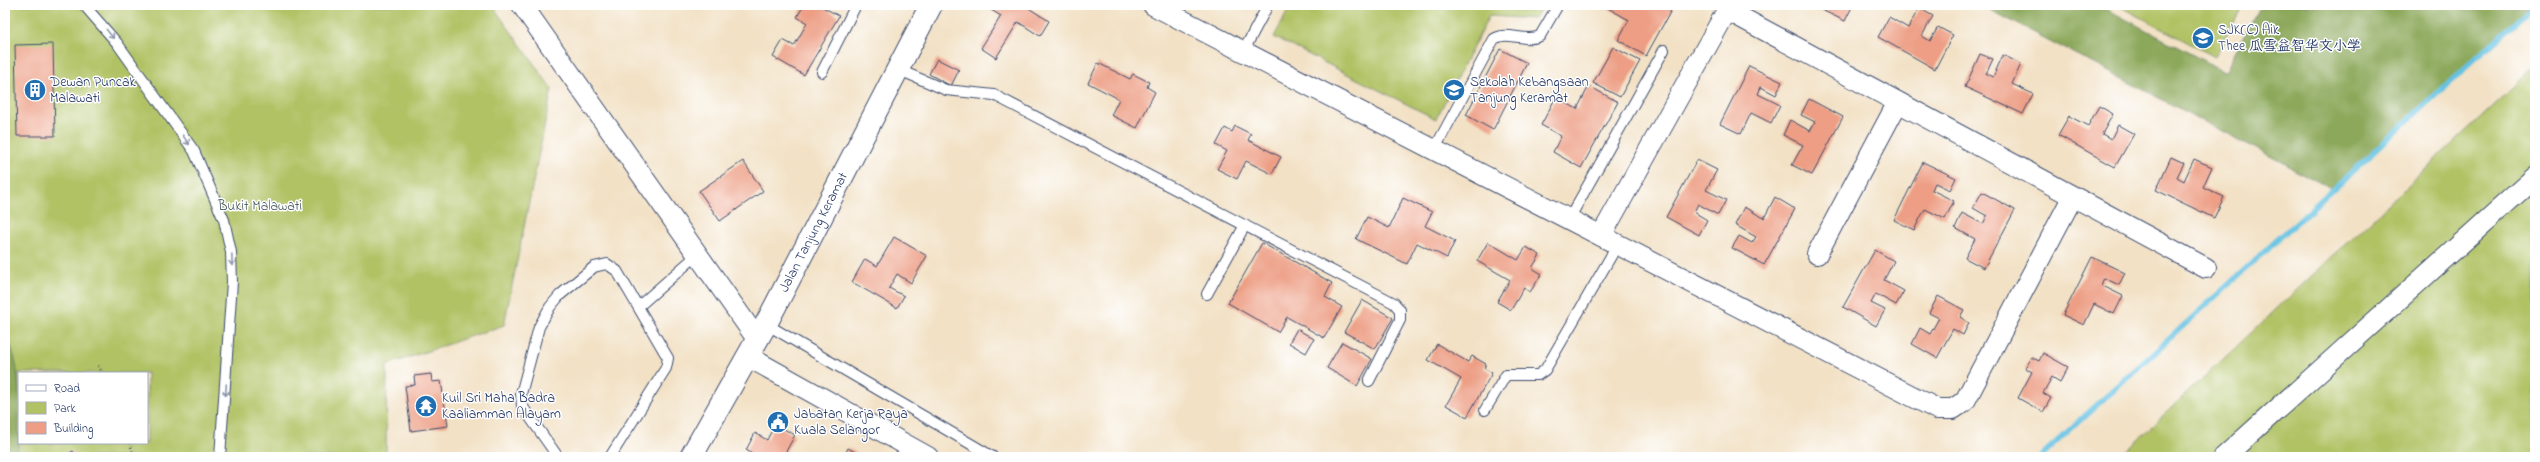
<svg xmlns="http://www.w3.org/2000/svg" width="2540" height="462" viewBox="0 0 2540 462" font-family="'Indie Flower','LXGW WenKai TC',sans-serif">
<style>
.green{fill:#b1c265;stroke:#667862;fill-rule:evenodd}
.forest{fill:#8ca85a;stroke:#546c5c}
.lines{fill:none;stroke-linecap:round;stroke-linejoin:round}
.stream{stroke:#65c3e3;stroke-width:5.5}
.building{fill:#ed9e84}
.service-casing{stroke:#3b4a6d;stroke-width:12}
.minor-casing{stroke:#3b4a6d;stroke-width:22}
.tertiary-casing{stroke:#3b4a6d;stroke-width:24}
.path{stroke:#3b4a6d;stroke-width:2.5;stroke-dasharray:1 3;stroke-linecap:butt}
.service{stroke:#fff;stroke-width:10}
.minor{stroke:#fff;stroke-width:20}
.tertiary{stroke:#fff;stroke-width:22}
.oneway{stroke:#8d97ae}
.labels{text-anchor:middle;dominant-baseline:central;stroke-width:3;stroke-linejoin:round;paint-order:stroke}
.poi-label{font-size:14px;fill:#1b2f5e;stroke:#fff;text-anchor:start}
.park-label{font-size:14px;fill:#485b60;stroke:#fff}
.street-label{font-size:14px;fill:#1b2f5e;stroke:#fff}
</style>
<rect width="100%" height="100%" fill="#fff"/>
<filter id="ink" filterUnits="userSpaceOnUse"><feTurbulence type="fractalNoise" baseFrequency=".025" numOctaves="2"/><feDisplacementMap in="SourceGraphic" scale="8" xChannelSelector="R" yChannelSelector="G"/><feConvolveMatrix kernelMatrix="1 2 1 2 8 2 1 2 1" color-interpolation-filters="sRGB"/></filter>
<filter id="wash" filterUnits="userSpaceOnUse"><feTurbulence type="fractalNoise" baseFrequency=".012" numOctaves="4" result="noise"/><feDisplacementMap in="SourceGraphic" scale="16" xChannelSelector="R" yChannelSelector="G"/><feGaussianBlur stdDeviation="0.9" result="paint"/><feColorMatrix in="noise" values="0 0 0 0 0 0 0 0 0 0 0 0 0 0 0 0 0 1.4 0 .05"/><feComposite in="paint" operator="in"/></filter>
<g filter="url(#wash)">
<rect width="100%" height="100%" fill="#f2e1c5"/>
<path class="green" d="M5,5H492L552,89L504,325L387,365L386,457H5ZM19,373H147V443H19Z
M1291,5H1543L1535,19L1489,16L1436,119L1274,37Z
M2118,5H2243L2215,57Z
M2535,66V457H2119Z"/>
<path class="forest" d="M1981,5H2099L2225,72L2260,5H2534L2333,189Z
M5,334C23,362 21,424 17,457H5Z"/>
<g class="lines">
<path class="stream" d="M2040,457L2534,5"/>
</g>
<g id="blocks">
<path class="building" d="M804,5H819L839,16L804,75L773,57L783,40L794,46L807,23L797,17Z
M983,5H1028L1027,7L1049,21L1040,36L1018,22L996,58L981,48L1001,16Z
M1607,5H1674L1646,56L1618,40L1629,20L1606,7Z
M1811,5H1853L1845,21Z
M1919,8L1933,16L1922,36L1930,41L1938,27L1953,35L1935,69L1878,37L1889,17L1908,28Z
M53,44L55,136H17L15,45Z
M1613,47L1640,61L1620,97L1593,83Z
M1500,49L1527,63L1493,130L1466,115Z
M1980,54L1993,59L1986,74L1993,77L2003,55L2021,64L2012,84L2033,94L2023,114L1965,87Z
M937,59L959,70L951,86L929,74Z
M1098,63L1130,79L1133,74L1149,82L1147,87L1155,92L1137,128L1111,115L1119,99L1088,83Z
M1749,66L1782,82L1776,95L1761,87L1758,94L1780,105L1771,123L1751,113L1741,134L1720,124Z
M1589,86L1618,102L1581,168L1553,152L1561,136L1541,125L1556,97L1577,109Z
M1809,99L1843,117L1812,175L1792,165L1803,145L1783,135L1790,120L1810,131L1815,122L1801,115Z
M2099,106L2113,114L2102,134L2111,139L2118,125L2134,134L2115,167L2058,135L2069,116L2088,126Z
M1235,126L1251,134L1248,140L1281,157L1272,174L1246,161L1237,179L1217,169L1227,151L1216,145L1225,128L1232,132Z
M2171,157L2184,163L2177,177L2184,181L2194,159L2212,167L2203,187L2224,197L2214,218L2156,190Z
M1697,160L1717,170L1706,190L1726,200L1718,215L1698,204L1694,212L1707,220L1699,235L1666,217Z
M743,161L763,191L720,221L699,191Z
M1923,162L1956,178L1950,190L1935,183L1932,190L1954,201L1945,219L1925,209L1914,230L1894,220Z
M1982,192L2015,210L1984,268L1965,258L1975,239L1955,228L1962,213L1983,224L1987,216L1973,208Z
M1775,197L1795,209L1764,265L1732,248L1739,236L1752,243L1756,237L1735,225L1744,207L1764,218Z
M1403,198L1432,212L1425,226L1455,241L1447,258L1417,243L1407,264L1356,239L1367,217L1389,228Z
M894,237L927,256L911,283L897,274L889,288L904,296L897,308L852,282L865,259L877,266Z
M1488,242L1518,260L1526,247L1540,255L1532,268L1542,274L1530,292L1524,288L1511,310L1497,302L1510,280L1477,261Z
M1262,243L1332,283L1325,297L1342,307L1324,338L1287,317L1278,332L1228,303Z
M1875,250L1894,261L1884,280L1904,291L1896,305L1876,294L1871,303L1885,310L1876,326L1843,307Z
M2092,257L2125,273L2119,285L2104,278L2101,285L2123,296L2114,314L2094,304L2084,325L2063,315Z
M1938,296L1964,310L1960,317L1969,323L1963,335L1953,329L1937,358L1912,344L1920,328L1930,334L1939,318L1929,313Z
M1362,300L1393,318L1375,349L1344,332Z
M1297,329L1314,339L1306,353L1289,343Z
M1342,342L1372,359L1357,386L1327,368Z
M1437,344L1468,362L1472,356L1486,364L1484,368L1492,373L1467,417L1446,405L1461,379L1428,360Z
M2043,353L2068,367L2060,382L2052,377L2043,393L2051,398L2043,412L2018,398L2032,372L2025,368L2031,357L2039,361Z
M431,374L432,382L441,381L448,426L411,431L405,386L415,385L414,376Z
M775,424L795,435L783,457H758L746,450L755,433L767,440Z
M848,448L862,456V457H837L839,453L844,456Z
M73,451L77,457H63Z"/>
</g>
</g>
<g filter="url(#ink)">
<use href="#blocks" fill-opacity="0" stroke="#3b4a6d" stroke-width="1"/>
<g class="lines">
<g class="service-casing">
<path id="service" d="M84,5L117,43L194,151L224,220L231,252L232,282L220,457
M1243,52L1268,5
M897,69L946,90L994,95L1394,303L1400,310V320L1369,381
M822,72L856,5
M1434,150L1494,39C1507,30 1525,43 1540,36L1558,5
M1569,219L1664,50
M1207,294L1245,225
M639,306L697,255
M766,324L993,457
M1485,410L1506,375H1538L1545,370L1618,244
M558,457L522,406L521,394L539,327L550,307L560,295L594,267L607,264L617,271L668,358L666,368L610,457"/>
</g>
<g class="minor-casing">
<path id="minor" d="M522,5L757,339
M1153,5L1937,409H1953L1965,401L2072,198
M1727,10L2206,268
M1601,236L1730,5
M1817,254L1897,104
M747,356L928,457
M2224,457L2535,177"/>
</g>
<g class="tertiary-casing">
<g id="tertiary">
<path id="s1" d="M691,457L766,324L931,5"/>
</g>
</g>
<path class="path" d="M98,366L103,373
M130,443L134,457"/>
<use href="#service" class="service"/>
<use href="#minor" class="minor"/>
<use href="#tertiary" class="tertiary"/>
</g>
<defs><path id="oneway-shaft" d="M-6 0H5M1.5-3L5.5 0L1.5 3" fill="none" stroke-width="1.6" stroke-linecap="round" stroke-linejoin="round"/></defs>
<g class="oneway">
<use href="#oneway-shaft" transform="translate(110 34) rotate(51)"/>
<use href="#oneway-shaft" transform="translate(186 140) rotate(55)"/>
<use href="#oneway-shaft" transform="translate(232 260) rotate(89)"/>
<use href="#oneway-shaft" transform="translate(226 390) rotate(93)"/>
</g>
</g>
<defs>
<g id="school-disc" transform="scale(1.15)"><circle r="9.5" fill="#1f6fb2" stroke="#fff"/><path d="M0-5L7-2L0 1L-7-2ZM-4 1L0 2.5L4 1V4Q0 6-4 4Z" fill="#fff"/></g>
<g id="building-disc" transform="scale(1.15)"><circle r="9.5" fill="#1f6fb2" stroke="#fff"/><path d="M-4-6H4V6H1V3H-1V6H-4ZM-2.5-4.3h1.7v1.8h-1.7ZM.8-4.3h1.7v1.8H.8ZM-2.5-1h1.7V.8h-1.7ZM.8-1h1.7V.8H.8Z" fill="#fff"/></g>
<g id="temple-disc" transform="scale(1.15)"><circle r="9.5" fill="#1f6fb2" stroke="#fff"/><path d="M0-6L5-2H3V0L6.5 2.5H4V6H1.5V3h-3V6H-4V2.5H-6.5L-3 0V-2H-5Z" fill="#fff"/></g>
<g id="civic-disc" transform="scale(1.15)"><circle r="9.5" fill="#1f6fb2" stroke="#fff"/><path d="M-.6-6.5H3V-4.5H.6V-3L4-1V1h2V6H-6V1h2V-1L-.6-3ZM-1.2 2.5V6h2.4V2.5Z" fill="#fff"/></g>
</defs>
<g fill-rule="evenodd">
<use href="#school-disc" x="2203" y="38"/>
<use href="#building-disc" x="35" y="90"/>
<use href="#school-disc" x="1454" y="90"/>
<use href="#temple-disc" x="426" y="406"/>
<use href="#civic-disc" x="778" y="422"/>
</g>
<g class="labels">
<g class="poi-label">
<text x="2218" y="30">SJK(C) Aik<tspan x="2218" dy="16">Thee 瓜雪益智华文小学</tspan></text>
<text x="50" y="82">Dewan Puncak<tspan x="50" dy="16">Malawati</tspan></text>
<text x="1470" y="82">Sekolah Kebangsaan<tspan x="1470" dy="16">Tanjung Keramat</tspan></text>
<text x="442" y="398">Kuil Sri Maha Badra<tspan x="442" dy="16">Kaaliamman Alayam</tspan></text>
<text x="794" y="414">Jabatan Kerja Raya<tspan x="794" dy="16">Kuala Selangor</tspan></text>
</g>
<g class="park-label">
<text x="260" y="206">Bukit Malawati</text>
</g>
<g class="street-label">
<text stroke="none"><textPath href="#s1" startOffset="256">Jalan Tanjung Keramat</textPath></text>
</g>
</g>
<rect width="2540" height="462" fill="none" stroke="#fff" stroke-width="20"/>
<rect x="18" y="372" width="130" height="72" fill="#ffffff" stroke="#a4acbf"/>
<rect x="26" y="385" width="20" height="6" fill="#ffffff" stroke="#a4acbf"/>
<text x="54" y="392" font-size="12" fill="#1b2f5e">Road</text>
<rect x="26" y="402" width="20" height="12" fill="#b1c265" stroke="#a4acbf"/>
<text x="54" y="412" font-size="12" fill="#1b2f5e">Park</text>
<rect x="26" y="422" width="20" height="12" fill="#ed9e84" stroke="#a4acbf"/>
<text x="54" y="432" font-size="12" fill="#1b2f5e">Building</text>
</svg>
